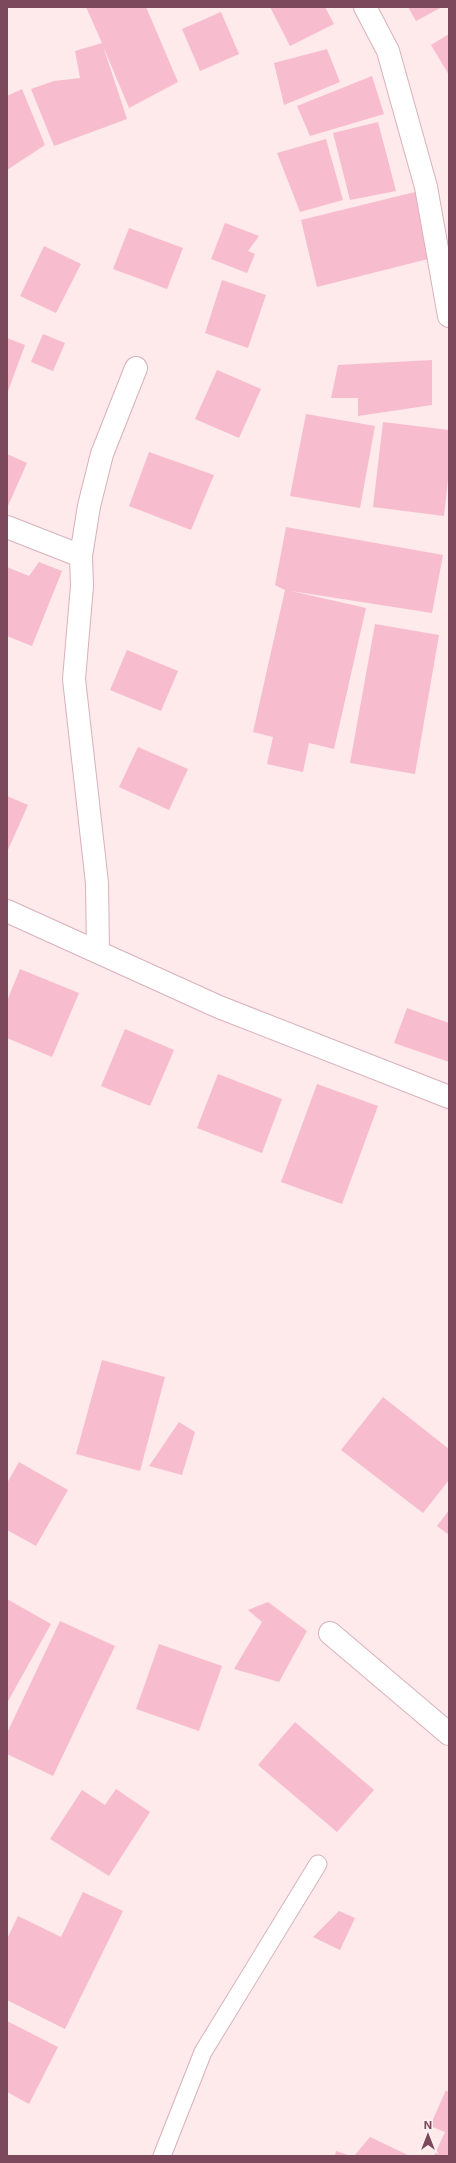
<svg xmlns="http://www.w3.org/2000/svg" width="456" height="2163" viewBox="0 0 456 2163" font-family="Inter,sans-serif">
<style>
.building{fill:#f7bdcf}
.lines{fill:none;stroke-linecap:round;stroke-linejoin:round}
.service-casing{stroke:#d7b1bc;stroke-width:19}
.minor-casing{stroke:#d7b1bc;stroke-width:24}
.tertiary-casing{stroke:#d7b1bc;stroke-width:24}
.service{stroke:#fff;stroke-width:17}
.minor{stroke:#fff;stroke-width:22}
.tertiary{stroke:#fff;stroke-width:22}
</style>
<rect width="100%" height="100%" fill="#fee9eb"/>
<path class="building" d="M86,7H146L178,82L129,108L103,46L127,119L54,146L31,89L54,81L80,78L75,51L102,43Z
M270,7H325L334,24L290,46Z
M408,7H442L416,21Z
M221,12L239,54L200,71L182,29Z
M449,34V75L431,45Z
M327,49L340,82L284,105L274,63Z
M372,76L384,114L310,136L297,106Z
M22,89L45,145L7,170V96Z
M378,122L396,191L350,200L333,133Z
M326,139L343,200L300,212L277,153Z
M415,192L432,258L317,287L301,220Z
M225,223L259,236L248,251L255,254L247,273L211,259Z
M129,228L183,248L167,289L113,269Z
M44,246L81,264L56,313L20,296Z
M222,280L266,295L248,348L205,333Z
M43,334L65,343L53,371L31,362Z
M7,338L25,345L7,394Z
M432,360V405L358,416V398H331L338,365Z
M217,370L261,389L239,438L195,419Z
M306,414L375,426L360,508L290,496Z
M383,422L449,430V471L444,516L373,507Z
M149,452L214,475L191,530L129,506Z
M7,454L27,463L7,508Z
M286,527L443,555L432,613L291,591L366,608L334,749L309,743L303,772L267,764L273,737L253,732L285,590L275,585Z
M39,562L62,571L32,646L7,636V567L29,576Z
M375,624L439,635L415,774L350,763Z
M127,650L178,671L161,711L110,690Z
M138,747L188,769L169,810L119,787Z
M7,796L28,805L7,852Z
M20,969L79,993L52,1057L7,1038V1001Z
M407,1008L449,1023V1062L394,1043Z
M125,1029L174,1050L150,1106L101,1086Z
M218,1074L282,1099L262,1153L197,1128Z
M317,1084L378,1106L342,1204L281,1182Z
M102,1360L165,1377L140,1471L76,1454Z
M383,1397L449,1449V1480L423,1513L341,1450Z
M179,1422L195,1432L182,1475L149,1466Z
M19,1462L68,1490L36,1546L7,1530V1483Z
M449,1510V1535L437,1526Z
M7,1599L51,1624L7,1703Z
M268,1602L307,1631L279,1682L234,1669L262,1622L248,1610Z
M60,1621L115,1646L53,1776L7,1754V1733Z
M159,1644L222,1666L199,1731L136,1709Z
M295,1722L374,1790L337,1832L258,1765Z
M116,1789L150,1812L109,1876L50,1839L82,1790L105,1805Z
M83,1892L123,1911L65,2029L7,2000V1939L18,1916L61,1937Z
M339,1911L355,1918L340,1950L313,1937Z
M7,2021L58,2047L29,2104L7,2092Z
M446,2090L449,2093V2156H434L445,2132L430,2126Z
M370,2137L410,2156H354Z
M336,2151L351,2156H335Z"/>
<g class="lines">
<g class="service-casing">
<path id="service" d="M162,2156L203,2052L318,1864"/>
</g>
<g class="minor-casing">
<path id="minor" d="M365,7L388,51L426,187L449,316
M7,527L81,556
M98,952L97,883L74,679L82,586L81,556L89,506L102,454L136,368
M330,1633L449,1734"/>
</g>
<g class="tertiary-casing">
<path id="tertiary" d="M7,911L219,1007L449,1097"/>
</g>
<use href="#service" class="service"/>
<use href="#minor" class="minor"/>
<use href="#tertiary" class="tertiary"/>
</g>
<rect width="456" height="2163" fill="none" stroke="#7c485b" stroke-width="16"/>
<g transform="translate(428 2135)" stroke="#fff1f2" stroke-width="3" paint-order="stroke">
<path d="M0-3L7 15L0 10L-7 15Z" fill="#7c485b"/>
<text y="-6" font-size="11" font-weight="bold" text-anchor="middle" fill="#7c485b">N</text>
</g>
</svg>
